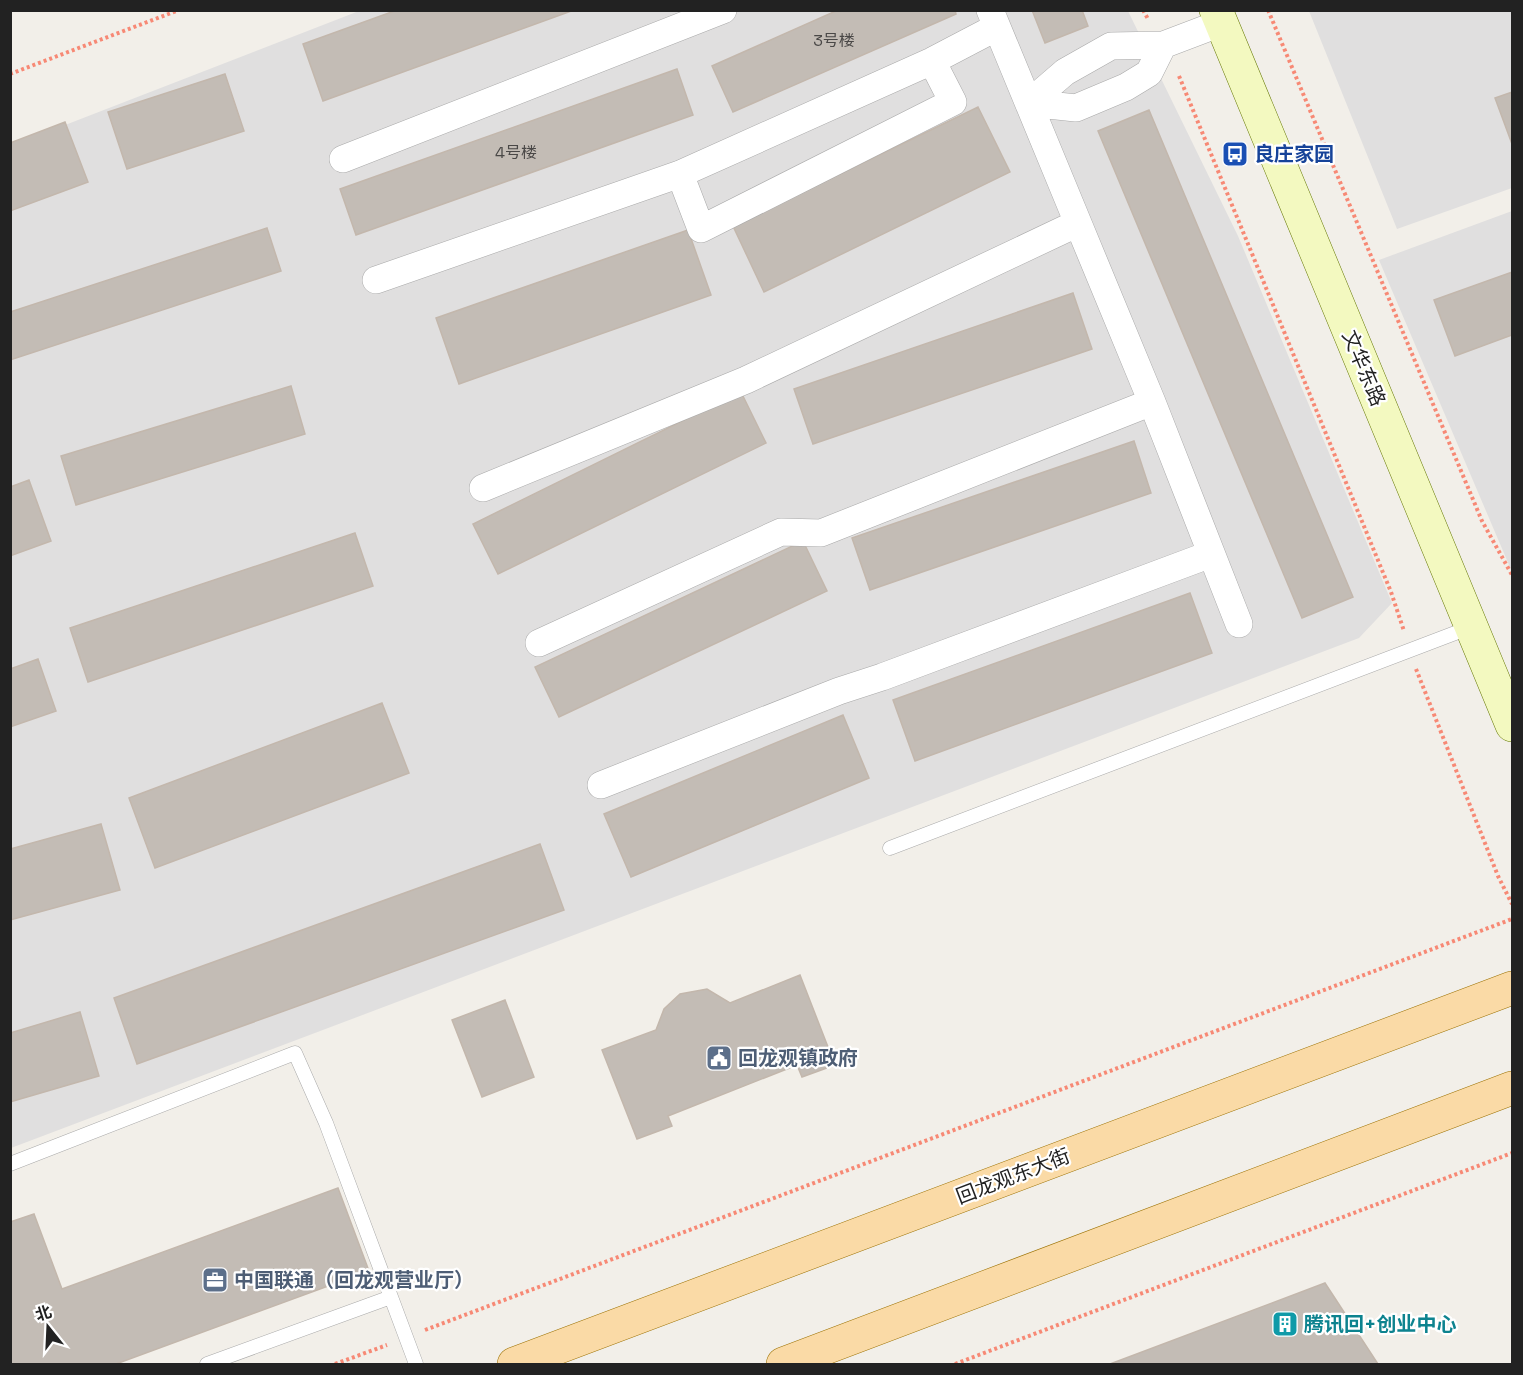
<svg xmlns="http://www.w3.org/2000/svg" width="1523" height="1375" viewBox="0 0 1523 1375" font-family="'Space Grotesk','Noto Sans SC',sans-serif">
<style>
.residential{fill:#e0dfdf}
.building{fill:#c3bcb5;stroke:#c3b7ac;stroke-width:1.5}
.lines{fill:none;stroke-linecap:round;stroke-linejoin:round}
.lane-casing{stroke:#a9a9a9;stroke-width:15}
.street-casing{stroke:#a9a9a9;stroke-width:28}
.secondary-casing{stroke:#687a08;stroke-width:34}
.primary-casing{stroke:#9c7204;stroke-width:34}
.path{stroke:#f78975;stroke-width:4;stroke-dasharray:3 3;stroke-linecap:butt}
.lane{stroke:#fff;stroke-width:14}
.street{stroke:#fff;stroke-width:27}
.secondary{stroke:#f3f9c0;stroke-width:33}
.primary{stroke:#fadaa6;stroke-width:33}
.labels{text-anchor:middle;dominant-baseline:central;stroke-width:4.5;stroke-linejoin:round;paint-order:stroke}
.number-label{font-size:16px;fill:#4a4847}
.transit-label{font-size:20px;font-weight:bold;fill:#164399;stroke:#fff;text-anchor:start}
.street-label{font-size:20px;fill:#222;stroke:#fff}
.service-label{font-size:20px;font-weight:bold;fill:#4e5e75;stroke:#fff;text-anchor:start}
.culture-label{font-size:20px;font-weight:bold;fill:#0d838f;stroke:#fff;text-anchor:start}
</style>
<rect width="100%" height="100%" fill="#f2efe9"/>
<path class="residential" d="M359,11H1128L1238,236L1392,603L1359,638L11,1148V146Z
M1309,11H1512V188L1397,229Z
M1512,211V572L1379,260Z"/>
<path class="building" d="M397,10H574L323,101L303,44Z
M838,10H955L956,14L733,112L712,66Z
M1032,10H1082L1088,26L1045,43Z
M677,69L693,115L356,235L340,189Z
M225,74L244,131L127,169L108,112Z
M1512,92V144L1495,98Z
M978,107L1010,172L764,292L733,226Z
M1149,110L1353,597L1302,618L1098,131Z
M65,122L88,182L10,211V143Z
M267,228L281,271L10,360V312Z
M688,230L711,295L459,384L436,318Z
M1512,272V335L1455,356L1434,300Z
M1073,293L1092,349L813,444L794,389Z
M291,386L305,434L76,505L61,456Z
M741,392L766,443L498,574L473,524Z
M1134,441L1151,493L870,590L852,538Z
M29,480L51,541L10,556V487Z
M355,533L373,586L88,682L70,628Z
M803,541L827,591L559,717L535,667Z
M1190,593L1212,653L915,761L893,700Z
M38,659L56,711L10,727V669Z
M382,703L409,773L155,868L129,798Z
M843,715L869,778L631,877L604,814Z
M101,824L120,890L10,920V849Z
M540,844L564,910L137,1064L114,998Z
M800,975L835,1065L802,1077L797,1065L668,1116L672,1126L637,1139L602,1050L656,1030L664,1009L680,994L707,989L730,1003Z
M505,1000L534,1077L482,1097L452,1020Z
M80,1012L99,1076L10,1102V1033Z
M338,1188L369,1271L116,1364H10V1222L34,1214L62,1289Z
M1325,1283L1378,1364H1110Z"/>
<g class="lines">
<g class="lane-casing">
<path id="lane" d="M890,848L1471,627
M10,1164L295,1053L326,1123L416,1364
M207,1364L391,1297"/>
</g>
<g class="street-casing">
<path id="street" d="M1029,103L1065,72L1111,46L1163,45L1221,23
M1029,103L1076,108L1126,87L1149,73L1163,45
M343,159L723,10
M680,174L701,229L953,102L932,61
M376,280L680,174L932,61L997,27
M1152,402L1239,624
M483,488L746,380L1078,223L990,10
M539,643L781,532L821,533L1152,402L1078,223
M601,785L839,691L882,677L1211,554"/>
</g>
<g class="secondary-casing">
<path id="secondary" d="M1216,10L1512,725"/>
</g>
<g class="primary-casing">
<path id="primary" d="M514,1364L1512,988
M783,1364L1512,1088"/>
</g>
<path class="path" d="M1143,10L1148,19
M1268,10L1482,521L1512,575
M10,74L179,10
M1179,76L1391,592L1404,631
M1416,669L1498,876L1512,904
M425,1330L1512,919
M335,1364L387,1345
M955,1364L1512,1153"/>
<use href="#lane" class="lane"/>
<use href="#street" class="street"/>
<use href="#secondary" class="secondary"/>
<use href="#primary" class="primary"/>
</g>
<defs>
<g id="bus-square" transform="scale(1.35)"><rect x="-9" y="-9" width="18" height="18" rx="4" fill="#1a4fb4" stroke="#fff"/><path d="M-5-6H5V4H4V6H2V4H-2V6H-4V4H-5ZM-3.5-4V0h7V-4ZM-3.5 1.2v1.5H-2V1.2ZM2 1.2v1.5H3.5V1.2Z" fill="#fff"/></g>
<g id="civic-square" transform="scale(1.35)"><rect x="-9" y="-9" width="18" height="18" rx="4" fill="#5c6f8a" stroke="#fff"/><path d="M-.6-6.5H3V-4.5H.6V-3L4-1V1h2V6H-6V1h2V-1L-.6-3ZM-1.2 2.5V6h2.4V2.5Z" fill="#fff"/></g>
<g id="office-square" transform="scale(1.35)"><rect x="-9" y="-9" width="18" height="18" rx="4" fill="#5c6f8a" stroke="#fff"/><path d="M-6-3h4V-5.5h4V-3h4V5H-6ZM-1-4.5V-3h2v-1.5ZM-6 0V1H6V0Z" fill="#fff"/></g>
<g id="building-square" transform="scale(1.35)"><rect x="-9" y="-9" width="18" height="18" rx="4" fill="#0f9aa8" stroke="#fff"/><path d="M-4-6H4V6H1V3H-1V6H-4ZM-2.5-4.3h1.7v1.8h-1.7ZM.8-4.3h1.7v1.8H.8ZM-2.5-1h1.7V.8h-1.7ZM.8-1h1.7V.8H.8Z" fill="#fff"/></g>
</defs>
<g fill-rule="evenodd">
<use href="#bus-square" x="1235" y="154"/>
<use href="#civic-square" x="719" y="1058"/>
<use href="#office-square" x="215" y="1280"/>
<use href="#building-square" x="1285" y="1324"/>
</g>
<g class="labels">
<g class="number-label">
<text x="834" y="40">3号楼</text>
<text x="516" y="152">4号楼</text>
</g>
<g class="transit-label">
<text x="1254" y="154">良庄家园</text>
</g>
<g class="street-label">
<text transform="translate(1364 368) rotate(67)">文华东路</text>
<text transform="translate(1013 1176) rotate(-21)">回龙观东大街</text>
</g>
<g class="service-label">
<text x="738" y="1058">回龙观镇政府</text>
<text x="234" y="1280">中国联通（回龙观营业厅）</text>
</g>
<g class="culture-label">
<text x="1304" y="1324">腾讯回+创业中心</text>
</g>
</g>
<rect width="1523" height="1375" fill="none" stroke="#222222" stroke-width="24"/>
<g transform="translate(48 1327) rotate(342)" stroke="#ffffff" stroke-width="4.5" paint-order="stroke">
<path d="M0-4.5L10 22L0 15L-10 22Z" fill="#222222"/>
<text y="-9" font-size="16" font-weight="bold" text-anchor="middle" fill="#222222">北</text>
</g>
</svg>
